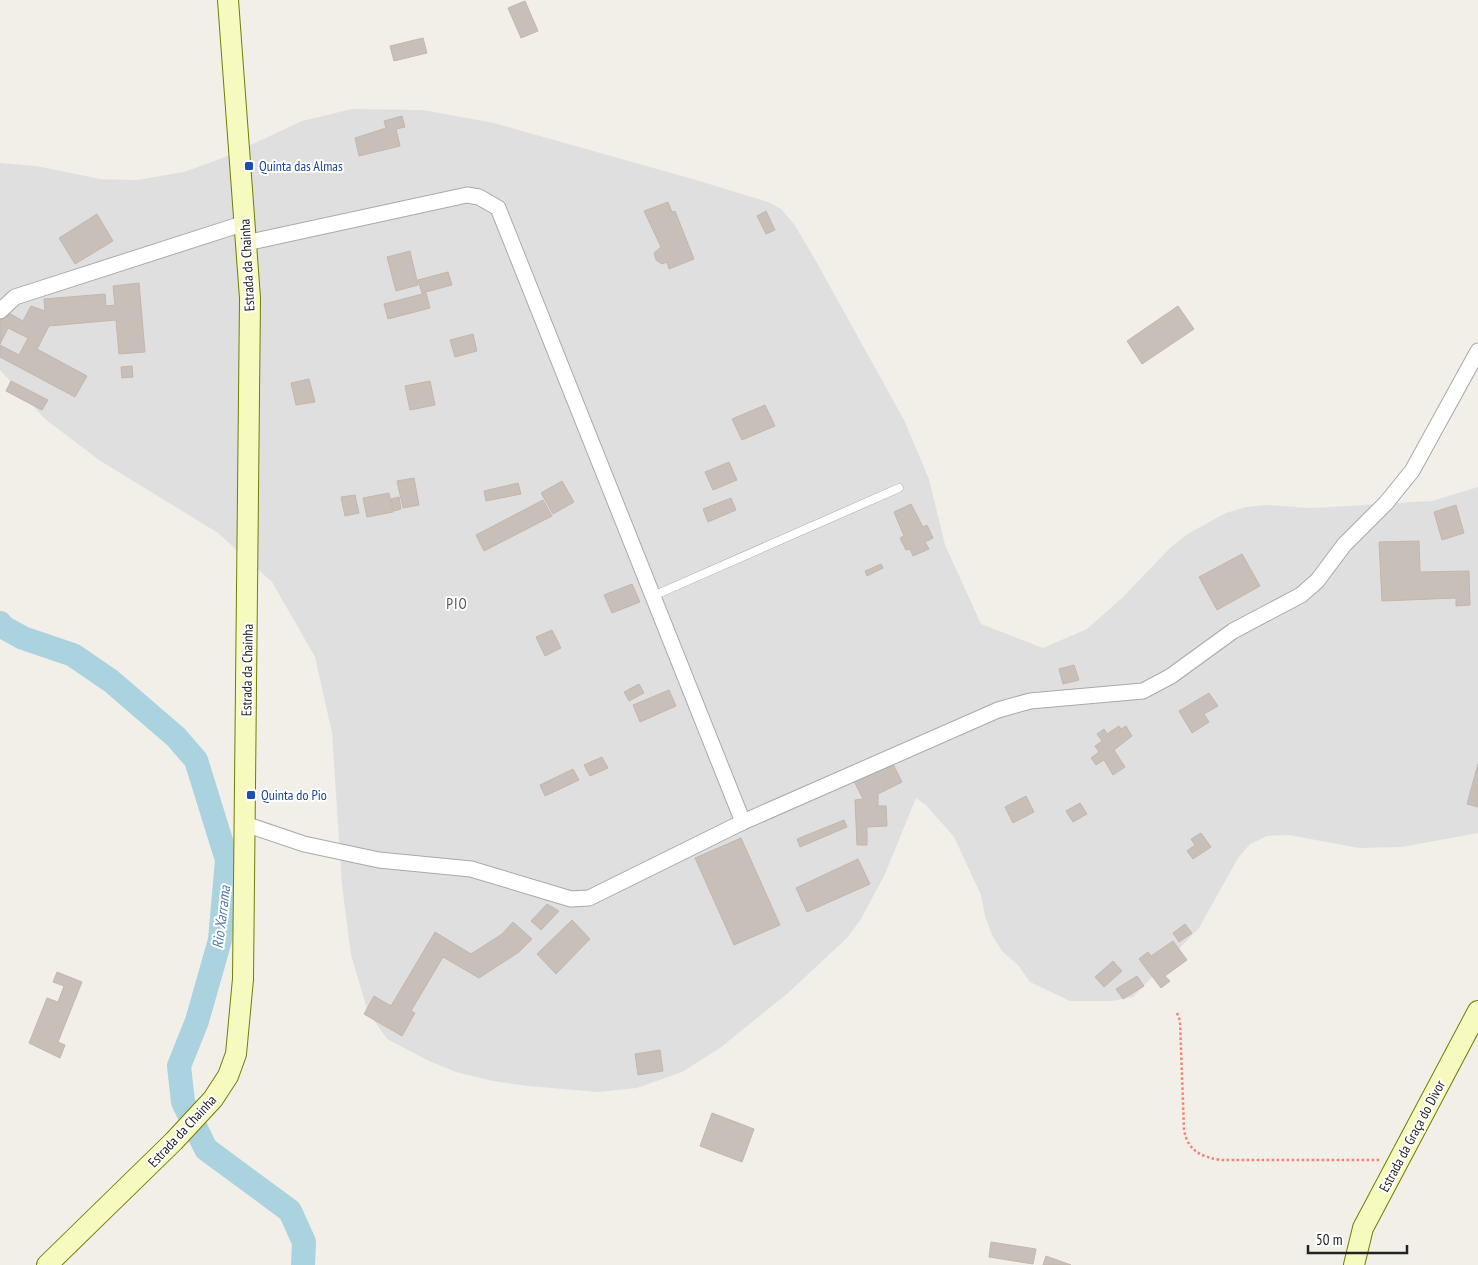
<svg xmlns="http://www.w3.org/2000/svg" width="1478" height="1265" viewBox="0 0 1478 1265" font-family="'PT Sans Narrow',sans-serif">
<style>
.residential{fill:#e0dfdf}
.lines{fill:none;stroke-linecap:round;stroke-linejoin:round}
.river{stroke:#aad3df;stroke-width:24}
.building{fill:#c7bfb8;stroke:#c4b6ab}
.lane-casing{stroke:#a9a9a9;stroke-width:9}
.street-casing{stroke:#a9a9a9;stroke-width:17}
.secondary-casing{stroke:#707d05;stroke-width:22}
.path{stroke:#fa8072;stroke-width:2.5;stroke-dasharray:2.5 2.5;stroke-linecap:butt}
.lane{stroke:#fff;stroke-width:8}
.street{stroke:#fff;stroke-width:15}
.secondary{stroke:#f7fabf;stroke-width:20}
.transit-dot{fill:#1a4fb4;stroke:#fff;stroke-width:2}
.labels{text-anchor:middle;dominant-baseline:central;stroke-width:4;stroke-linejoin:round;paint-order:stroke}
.transit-label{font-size:14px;fill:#164399;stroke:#fff;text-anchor:start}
.street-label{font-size:14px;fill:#222;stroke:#fff}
.neighbourhood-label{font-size:15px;letter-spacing:1px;fill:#555;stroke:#fff}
.water-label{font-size:15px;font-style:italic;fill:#4a7aab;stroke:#fff}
</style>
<rect width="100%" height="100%" fill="#f2efe9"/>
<path class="residential" d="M352,109L423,110L494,123L696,180L768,202L781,209L794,224L817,263L904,420L929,479L945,545L981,624L1043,648L1087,629L1123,597L1171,547L1189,533L1226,513L1246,507L1266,505L1311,508L1432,501L1478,487V833L1402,847L1359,848L1289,835L1267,836L1250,844L1238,858L1199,928L1133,997L1112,1001H1070L1030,982L1018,965L1002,951L992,935L985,916L981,895L954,837L926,805L916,798L885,874L861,919L847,938L788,993L720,1048L682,1072L637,1088L598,1092L528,1086L493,1081L456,1072L429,1061L387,1039L368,1012L351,955L342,885L332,733L315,657L272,582L218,533L99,460L45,419L0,370V163L36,166L100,179L137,180L184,172L225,157L302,121Z"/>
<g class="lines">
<path class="river" d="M0,623L3,627L23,638L73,655L111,681L176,737L196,760L227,860L220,940L197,1021L179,1066L183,1102L206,1149L290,1211L304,1242L303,1265"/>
</g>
<path class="building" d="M525,1L538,31L521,38L508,8Z
M423,38L427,53L394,61L390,46Z
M402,116L405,127L396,129L400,146L359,156L355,138L386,128L384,121Z
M668,202L672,212L675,211L694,259L669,269L667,262L662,264L656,260L654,253L661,247L644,211Z
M766,211L775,230L766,234L757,216Z
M97,214L113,241L75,264L59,238Z
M410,251L418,285L396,291L387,257Z
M448,272L452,285L422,293L418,280Z
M139,283L145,352L119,354L116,320L49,326L37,349L87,376L75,397L0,357V345L19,355L28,338L8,328L0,344V320L5,311L23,321L31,306L45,311L44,299L105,294L106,306L115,305L113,286Z
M426,293L430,308L388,319L384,304Z
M1178,306L1194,329L1142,364L1127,341Z
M473,334L477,351L455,357L450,340Z
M132,366L133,377L122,378L121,367Z
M309,379L315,402L296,405L291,383Z
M11,381L48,400L42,410L6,391Z
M430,381L435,405L410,410L405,386Z
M765,405L775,426L742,440L732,419Z
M729,462L737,480L713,490L705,472Z
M414,478L419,505L403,508L397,481Z
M562,481L574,502L553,514L541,493Z
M518,483L521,494L486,501L484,491Z
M389,493L393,512L367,517L363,498Z
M355,495L359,513L345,516L341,497Z
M399,497L401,509L394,511L391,499Z
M731,498L736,510L708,522L703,509Z
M543,500L552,516L484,551L476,535Z
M911,504L923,527L927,525L933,538L925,542L929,549L913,556L910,549L906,550L900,538L904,536L894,512Z
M1456,505L1464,533L1442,540L1434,512Z
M1419,541L1420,572L1469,571L1470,605L1456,606V598L1382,601L1379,542Z
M1242,554L1260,586L1217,610L1199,577Z
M881,564L883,568L867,576L865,571Z
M632,584L640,602L612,613L604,595Z
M552,630L561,648L545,656L536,637Z
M1074,665L1079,680L1063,684L1059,669Z
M639,684L644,693L629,701L624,692Z
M669,690L676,706L640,722L633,705Z
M1209,693L1218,706L1204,714L1209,722L1192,733L1179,711Z
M1119,726L1121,729L1126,726L1132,736L1114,750L1125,767L1113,775L1104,760L1096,765L1091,758L1099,752L1095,746L1102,741L1097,734L1104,729L1107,734Z
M602,757L608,768L590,776L584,765Z
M892,762L902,782L878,794V806H886L887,826L867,827V845H857L855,800L863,799L854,781Z
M1478,764V807L1467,804Z
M573,769L579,780L545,796L540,785Z
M1026,796L1034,812L1013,823L1005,807Z
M1080,803L1087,814L1073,822L1066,811Z
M844,820L847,827L800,847L797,839Z
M1201,833L1211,847L1193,859L1187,851L1195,845L1191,839Z
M741,838L780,925L734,945L695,858Z
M858,859L870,884L807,912L796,888Z
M547,904L559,911L541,930L531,921Z
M572,920L590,939L556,974L537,954Z
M513,922L532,939L519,952L479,978L443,957L411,1011L415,1013L402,1036L364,1014L374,996L391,1006L435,932L471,954L502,934Z
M1185,924L1192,933L1179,942L1173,933Z
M1173,941L1187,960L1165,976L1170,981L1161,988L1139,959L1148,952L1151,956Z
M1113,961L1122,971L1104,987L1095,977Z
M57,972L82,982L58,1042L65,1045L60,1058L29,1043L47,998L58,1002L64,986L53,982Z
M1137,976L1144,986L1123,999L1116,989Z
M660,1050L663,1071L638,1075L635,1054Z
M712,1113L754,1129L742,1162L700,1146Z
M991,1242L1036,1249L1033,1264L989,1257Z
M1046,1256L1071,1265H1043Z"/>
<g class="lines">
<g class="lane-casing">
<path id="lane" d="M653,596L899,488"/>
</g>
<g class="street-casing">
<path id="street" d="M246,243L467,195L479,197L498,208L743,822
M0,311L15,297L245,223
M245,824L304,844L379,860L471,869L571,899L589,898L743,822L998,710L1030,701L1143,691L1171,676L1233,631L1301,595L1317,581L1344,545L1386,503L1412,471L1478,351"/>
</g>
<g class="secondary-casing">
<path id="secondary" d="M47,1265L174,1141L213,1099L228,1076L236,1054L243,979L250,298L228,0
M1354,1265L1363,1228L1478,1011"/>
</g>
<path class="path" d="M1177,1013L1180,1021L1184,1130C1188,1151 1201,1157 1221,1160H1381"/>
<use href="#lane" class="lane"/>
<use href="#street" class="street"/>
<use href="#secondary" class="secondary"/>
</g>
<g class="transit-dot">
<rect x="244" y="161" width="10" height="10" rx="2.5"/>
<rect x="246" y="790" width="10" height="10" rx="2.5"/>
</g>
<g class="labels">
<g class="transit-label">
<text x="259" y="166">Quinta das Almas</text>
<text x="261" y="795">Quinta do Pio</text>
</g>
<g class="street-label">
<text transform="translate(247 265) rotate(-93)">Estrada da Chainha</text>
<text transform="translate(247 670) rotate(-89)">Estrada da Chainha</text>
<text transform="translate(182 1131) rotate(-47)">Estrada da Chainha</text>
<text transform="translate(1412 1136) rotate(-62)">Estrada da Graça do Divor</text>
</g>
<g class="neighbourhood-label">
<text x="457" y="603">PIO</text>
</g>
<g class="water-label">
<text transform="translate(221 917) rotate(-83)">Rio Xarrama</text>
</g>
</g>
<path d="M1308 1245v8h99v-8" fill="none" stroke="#222222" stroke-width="2.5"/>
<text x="1316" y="1245" font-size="15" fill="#222222" stroke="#ffffff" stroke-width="4" paint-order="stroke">50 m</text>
</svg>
